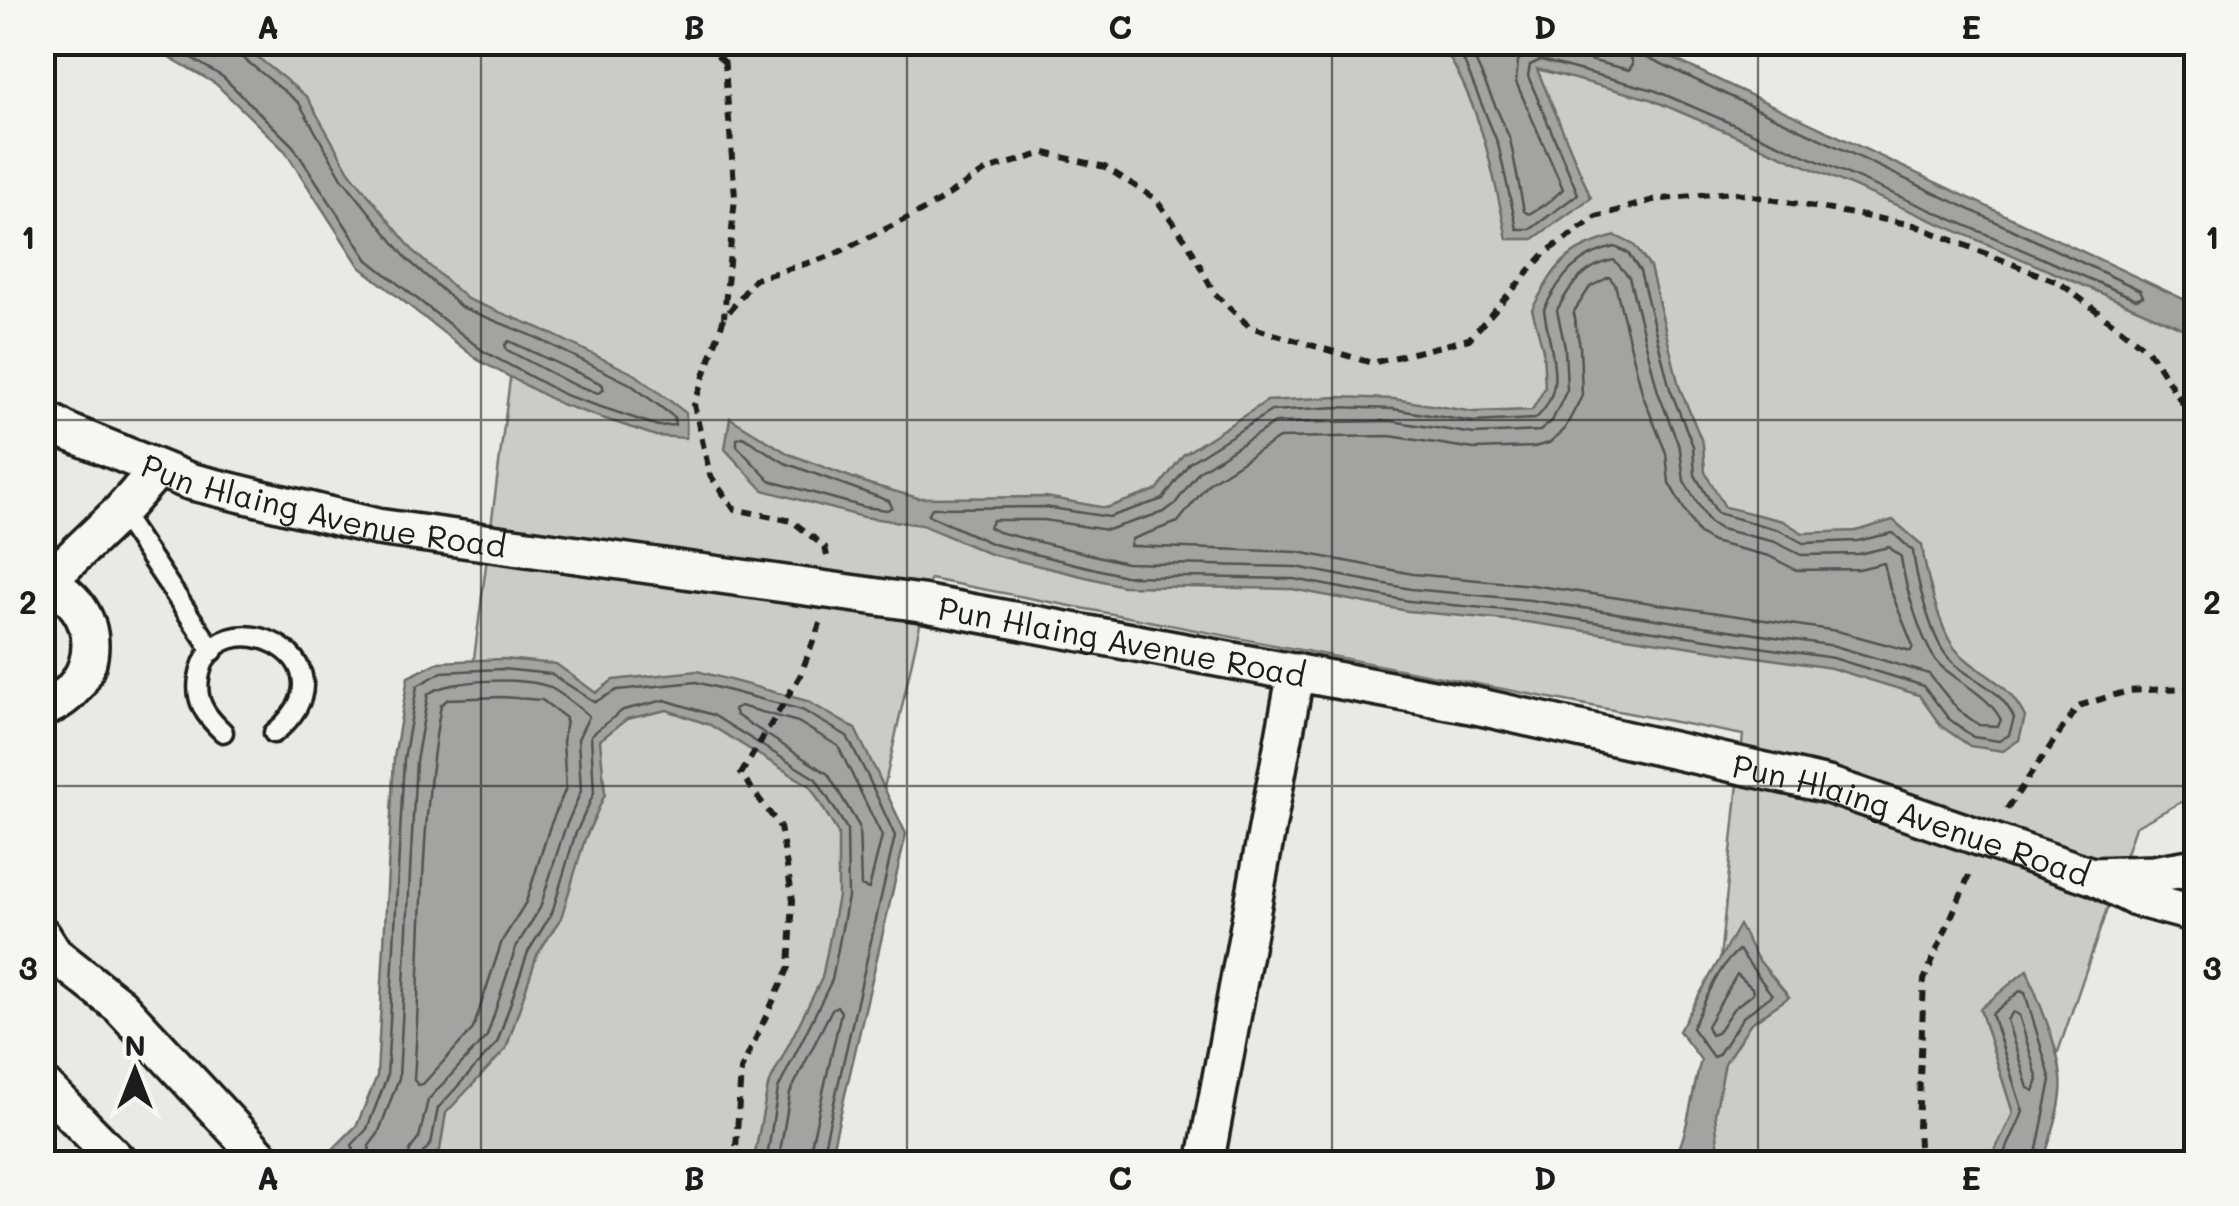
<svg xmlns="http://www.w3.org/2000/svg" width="2239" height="1206" viewBox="0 0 2239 1206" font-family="Mali,sans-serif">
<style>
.green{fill:#cbcbc7;stroke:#747472;stroke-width:2.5}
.water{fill:#a3a3a1;stroke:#6d6d6c;stroke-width:2.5}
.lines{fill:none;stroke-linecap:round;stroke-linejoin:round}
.shore{stroke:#525251;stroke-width:2.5}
.service-casing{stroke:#1c1c1c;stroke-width:25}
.minor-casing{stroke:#1c1c1c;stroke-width:42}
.path{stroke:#1c1c1c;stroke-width:6;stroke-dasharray:10 8;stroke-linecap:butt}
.service{stroke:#f6f6f2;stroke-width:18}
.minor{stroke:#f6f6f2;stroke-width:35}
.grid{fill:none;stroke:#1c1c1c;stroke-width:2.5;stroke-opacity:0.55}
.labels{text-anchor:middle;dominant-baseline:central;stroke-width:8;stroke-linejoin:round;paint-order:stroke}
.street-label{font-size:32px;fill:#1c1c1c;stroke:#f6f6f2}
.neatline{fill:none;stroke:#1c1c1c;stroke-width:4}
.grid-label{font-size:32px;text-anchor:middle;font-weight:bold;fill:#1c1c1c}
</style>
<rect width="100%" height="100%" fill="#e9e9e5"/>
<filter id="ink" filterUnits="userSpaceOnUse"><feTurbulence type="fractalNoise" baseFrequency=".01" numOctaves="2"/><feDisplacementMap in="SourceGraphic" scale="20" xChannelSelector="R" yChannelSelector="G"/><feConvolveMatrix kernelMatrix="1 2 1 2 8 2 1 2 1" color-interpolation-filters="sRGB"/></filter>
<g filter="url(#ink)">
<path class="green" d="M191,43H1595L2196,327V794L2135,827L2020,1163H1699L1743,735L930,579L813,1111L807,1163H360L421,1070L514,348Z"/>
<path class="water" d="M145,43H240L307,97L349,171L415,253L467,299L539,328L636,375L686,413V438L656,436L561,404L478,360L360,267L285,151L216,84Z
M1440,43H1640L2196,305V334L1650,99L1537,69L1591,198L1533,239H1507C1493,171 1480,101 1440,43Z
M1616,236L1634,245L1650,267L1679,386L1703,444L1705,472L1725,507L1783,521L1803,533L1856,531L1893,520L1922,545C1925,570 1940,633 1957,651C1985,679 2004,677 2025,717L2019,740L2003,751L1970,746L1941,726L1919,695L1831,668L1527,622L1408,611L1292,589L1123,586L990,554L922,525L863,517L763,490L725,449L730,418L789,454L869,484L918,498L1046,497L1106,508L1157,490L1183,455L1267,401L1338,397L1394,399L1474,412L1532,410L1545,388L1543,350L1532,309C1557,264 1565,249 1616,236Z
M503,659L556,664L596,693L613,680L697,671L807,701L855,729L877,773L906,834L829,1163H756L755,1153L768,1086L822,978L838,896V833L810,786L710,725L667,710L627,719L600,740L605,794L585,839L561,918L537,955L506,1049L446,1113L440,1150L426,1163H355L334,1148L357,1125L377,1076L394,758L408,677L439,662Z
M1739,925L1757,958L1789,997L1750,1024L1725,1063L1715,1114L1720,1163H1673C1689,1131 1691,1095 1701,1060L1679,1031Z
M2027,970C2039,1004 2057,1041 2061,1077C2064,1104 2050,1137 2043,1163H1989L2013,1113L1980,1009Z"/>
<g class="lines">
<path class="shore" d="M165,42L223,77L293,146L368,260L483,351L565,395L658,426L675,425L674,417L630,384L535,337L461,307L407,259L342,178L299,103L238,54L234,42
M1452,42L1463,59L1498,144L1517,229H1531L1578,194L1528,76L1530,65L1541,60L1654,90L2136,299L2143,296L2140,290L1645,56L1639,50L1638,42
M1467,42L1510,139L1524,211L1529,214L1550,201L1563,189L1516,82L1518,61L1528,50L1542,48L1629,70L1633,64L1626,42
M1615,247L1628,253L1640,271L1670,389L1693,446L1695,475L1717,513L1779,530L1803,543L1857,541L1893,533L1913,551C1916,577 1930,634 1946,655C1967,681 1997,682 2014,718L2009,735L1999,741L1973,737L1948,718L1924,686L1833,658L1528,612L1409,601L1294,579L1125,576L993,544L928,515L932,508L1045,507L1109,517L1163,499L1190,462L1271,411L1338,407L1393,409L1473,422L1535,419C1570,389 1548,346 1544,309C1561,276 1577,255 1615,247Z
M1614,260L1629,277L1658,392L1680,449L1684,481L1709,522L1720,529L1775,542L1801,555L1858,554L1889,547L1901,557C1904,582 1923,651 1942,667C1962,684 1989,696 2001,720L1998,726L1979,725L1958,710L1929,674L1835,646L1530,600L1411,589L1296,567L1126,563L998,532L989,527L993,520H1044L1107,530L1164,512L1175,504L1199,471L1275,423L1391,421L1474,434L1540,431L1552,421L1567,390L1565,348L1557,310C1571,284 1584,266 1614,260Z
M1609,277L1615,284L1643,396L1666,453L1669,483L1698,533L1712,542L1769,556L1796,570L1859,569L1884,563L1890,589L1913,646L1911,651L1837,631L1532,585L1413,574L1298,552L1130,546L1132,539L1178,522L1210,482L1279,438L1390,436L1474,449L1534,447L1549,443L1564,430L1582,396L1580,346L1573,313L1590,287Z
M509,341L602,384L604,390L598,393L570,383L507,350L505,345Z
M743,437L785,463L889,501L892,507L887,510L864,507L770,481L737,446V439Z
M502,697L542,700L566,718L563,742L566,788L550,826L526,902L502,941L473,1029L423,1084L418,1085L414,1080C422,955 419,828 441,705L448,699Z
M740,706L798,722L838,746L882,836L869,889L861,886L859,826L828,774L736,715L734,709Z
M1739,950L1772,995L1743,1017L1718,1055L1713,1057L1692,1028C1704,1005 1718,965 1739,950Z
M1737,974L1752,988L1753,993L1733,1009L1717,1033L1711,1035L1707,1026Z
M2013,1012L2019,1015L2038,1080L2034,1091L2028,1088L2007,1020Z
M359,1164L352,1145L367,1129L387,1077L404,759L417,686L442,672L502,669L551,674L595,702L617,690L696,682L802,710L847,736L868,777L895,836L820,1164
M372,1164L369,1146L378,1134L399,1078L416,761L428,694C448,679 529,676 551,688C564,695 578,707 589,716L578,739L581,791L564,831L540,908L516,947L487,1036L428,1100L419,1138L410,1150L408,1164
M420,1164L422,1154L431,1144L438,1108L497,1043L528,952L552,913L575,835L594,793L591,735L623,710L665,700L713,715L816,779L847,829L848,897L832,980L778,1089L766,1164
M778,1164L790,1093L832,1009L837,1006L841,1012L807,1164
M2000,1164L2023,1112L1992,1014L2020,991L2025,993L2051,1080L2034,1164"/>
<g class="service-casing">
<path id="service" d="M120,512L213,651
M223,732C206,716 195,702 199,678C214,589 365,659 274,733"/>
</g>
<g class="minor-casing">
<g id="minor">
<path id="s1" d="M42,417L68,432L189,481L377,527L921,603L1476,706L1828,785L2092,876L2153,874L2196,867"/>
<path d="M42,581C106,604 106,686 42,709"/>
<path d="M47,582L120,512L158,469"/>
<path d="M2097,878L2136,898L2196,914"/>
<path d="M42,935L54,954L120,1006L267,1164"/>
<path d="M42,1084L121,1164"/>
<path d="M1205,1164L1296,672"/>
</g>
</g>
<path class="path" d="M705,42L725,63
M723,42L735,197L724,317
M827,556L825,547L792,521L734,509L710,475L694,405L724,318L755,279L831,256L928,208L987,170L1045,153L1105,167L1156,199L1188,243L1214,293L1250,327L1372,363L1469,339L1545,253L1596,217L1653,200L1731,192L1914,225L2060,283L2148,350L2196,424
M2007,809L2078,706L2128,691L2188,688L2196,681
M735,1164L741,1070L789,967L793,900L780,827L741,774L800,676L821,621
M1920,1164L1918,1127L1924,980L1971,871"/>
<use href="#service" class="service"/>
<use href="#minor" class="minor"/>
</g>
</g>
<path class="grid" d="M481,42V1164M907,42V1164M1332,42V1164M1758,42V1164M42,420H2196M42,786H2196"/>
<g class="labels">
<g class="street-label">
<text stroke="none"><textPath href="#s1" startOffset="298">Pun Hlaing Avenue Road</textPath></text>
<text stroke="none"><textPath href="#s1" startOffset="1108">Pun Hlaing Avenue Road</textPath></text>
<text stroke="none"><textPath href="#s1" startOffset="1918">Pun Hlaing Avenue Road</textPath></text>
</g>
</g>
<rect width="2239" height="1206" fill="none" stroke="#f6f6f2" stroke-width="110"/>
<g transform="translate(135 1071)" stroke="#f6f6f2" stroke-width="8" paint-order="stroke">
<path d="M0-8L18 38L0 25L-18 38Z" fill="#1c1c1c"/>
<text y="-15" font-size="28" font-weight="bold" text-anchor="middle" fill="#1c1c1c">N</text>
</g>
<rect x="55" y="55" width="2129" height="1096" class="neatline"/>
<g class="grid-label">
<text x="268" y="39">A</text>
<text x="694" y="39">B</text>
<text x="1120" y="39">C</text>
<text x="1545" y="39">D</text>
<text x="1971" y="39">E</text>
<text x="28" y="249">1</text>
<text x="2212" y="249">1</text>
<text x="28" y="614">2</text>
<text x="2212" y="614">2</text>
<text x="28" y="980">3</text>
<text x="2212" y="980">3</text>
<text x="268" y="1190">A</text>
<text x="694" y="1190">B</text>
<text x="1120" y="1190">C</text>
<text x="1545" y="1190">D</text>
<text x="1971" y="1190">E</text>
</g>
</svg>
